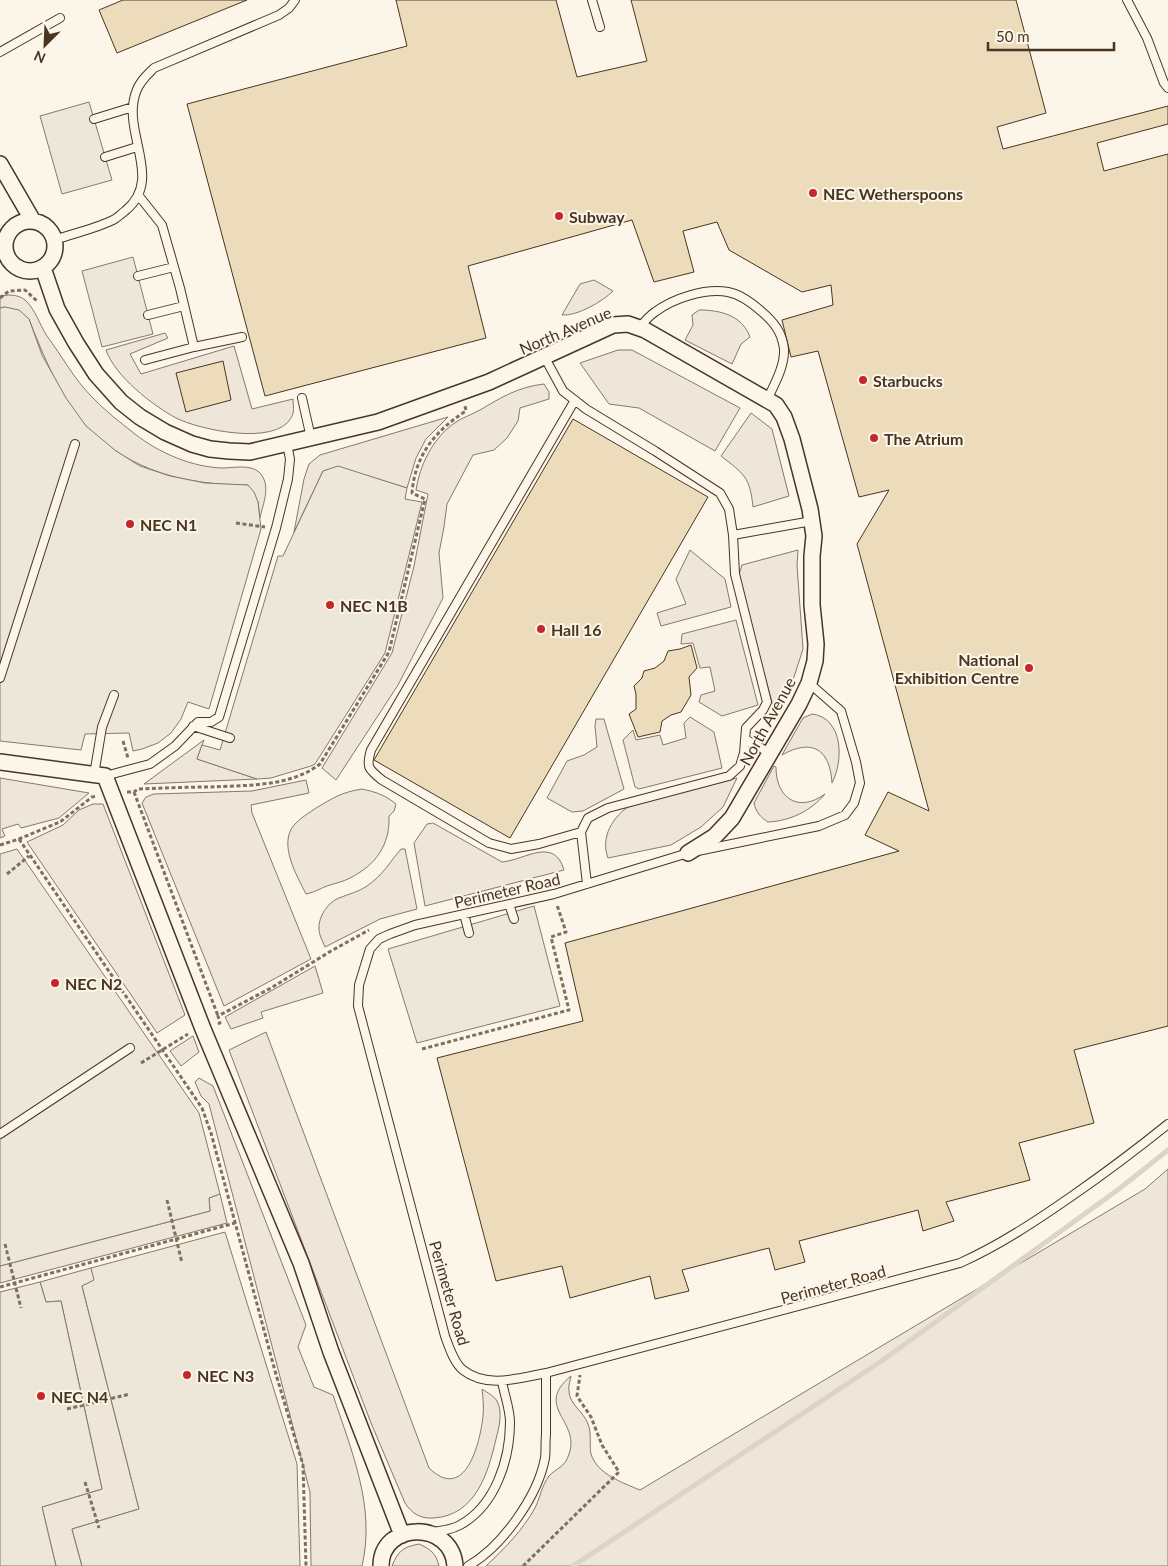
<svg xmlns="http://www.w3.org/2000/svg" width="1168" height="1566" viewBox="0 0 1168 1566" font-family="Lato,sans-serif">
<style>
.green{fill:#ede6d9;stroke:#887966}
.parking{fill:#ede7d9;stroke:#887966}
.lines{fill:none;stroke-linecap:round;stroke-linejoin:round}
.stream{stroke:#dcd4c6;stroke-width:5}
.building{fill:#ecdcbc;stroke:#4a3520}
.service-casing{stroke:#4a3520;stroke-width:10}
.minor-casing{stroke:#4a3520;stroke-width:18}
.path{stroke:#7f6f5c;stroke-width:3;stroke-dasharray:4 2.5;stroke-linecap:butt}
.service{stroke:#fbf6e9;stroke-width:8}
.minor{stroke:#fbf6e9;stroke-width:15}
.poi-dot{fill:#c62828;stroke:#fbf6e9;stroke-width:2}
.labels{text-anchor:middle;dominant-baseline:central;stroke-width:4;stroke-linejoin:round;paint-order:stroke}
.poi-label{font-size:16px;font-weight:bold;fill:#4a3520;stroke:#fbf6e9;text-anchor:start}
.street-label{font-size:16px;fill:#4a3520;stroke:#fbf6e9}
</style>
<rect width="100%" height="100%" fill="#fbf6e9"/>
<path class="green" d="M594,280L613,291C603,301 578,316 562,315L580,284Z
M8,295C13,295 21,296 25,300C36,310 39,324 47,336C62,356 74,379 92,397C105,411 120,422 135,434C159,453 192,467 222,468C233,468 250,464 259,472C272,485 263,503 260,518L258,502L248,485C187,485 131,472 87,427C62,401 42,353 29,319L5,307L0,308V296Z
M699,310C720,310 742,315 750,337L741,344L732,364L685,340L693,325L692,315Z
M165,333L168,338L130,354L141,374L234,346L252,409L293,399C293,405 295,412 291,418C275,446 200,430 176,418C152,405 115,376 106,350Z
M618,350H632L740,408L715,451L639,408L609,404L580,363Z
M544,384L549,392V399L520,408L518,421L507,438L494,450L473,455L447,504L444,527L439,553L443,598L398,685L336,780L322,768L392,653L414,566L428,494L416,490C420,465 432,440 453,424C461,418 471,415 480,410C502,397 518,387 544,384Z
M751,413L772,429L789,496L753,507C750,477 744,474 721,456Z
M448,417L426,439L416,458L407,488L338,467L323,471L294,532L304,479L309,464L320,455Z
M690,550L725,579L731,607L661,626L657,613L686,604L676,579Z
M798,550L797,565L803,649L794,677L773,706L738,578L742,565Z
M736,620L758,705L722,716L699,702L701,695L715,691L710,667L700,668L693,643L681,644L682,634Z
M812,714C843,718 844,760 832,783C830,749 812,738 782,755L803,718Z
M690,717L714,732L722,768L639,789L635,787L623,740L633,730L636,740L660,735L663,745L686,738L684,723Z
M596,719H604L624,789L583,811L572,812L547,798L567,761L584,755L597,747L595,726Z
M204,740L197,759L257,779L144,784Z
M774,766L776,767C776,799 799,813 825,794C811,811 790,821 768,822C760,817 756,812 754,803Z
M0,778L89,793L59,818L21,828L18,824L2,829L5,836L0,838Z
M737,778L723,807L701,827L671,845L608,858C600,837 613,816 631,805Z
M306,780L309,793L251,805L252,813L311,959L224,1006L142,803L146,797L154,794L252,791Z
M362,789C376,792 385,795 396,804L394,811L389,816C390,845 376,865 350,878C343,882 335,883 327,886C319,889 315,892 306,894C297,876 278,844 294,825C300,818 309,813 316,808C333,798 342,792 362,789Z
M93,804H103L185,1015L157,1033L27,842L63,825L79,810Z
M433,823L502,862C525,860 554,836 564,870L425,906L414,843L427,824Z
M401,849H405L417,909L380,919L325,947C323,942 319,935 319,929C318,917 328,902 339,898C349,894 358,892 367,886C383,875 389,863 401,849Z
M315,966L323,993L261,1012L263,1018L231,1029L225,1017Z
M266,1032L429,1468C465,1503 480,1444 483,1416C484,1408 483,1398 482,1389C488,1393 494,1396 497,1401C503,1412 499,1428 496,1439C488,1473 476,1515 434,1518C421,1519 412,1514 405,1503L371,1423L229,1050Z
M193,1036L199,1052L181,1066L170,1051Z
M199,1078L213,1086L306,1325L298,1347L314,1387L333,1395C351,1450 376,1507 362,1566H311L310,1492L209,1104L201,1096L195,1082Z
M1168,1169V1566H486C505,1548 522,1531 535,1508C540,1498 542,1485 549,1476C556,1468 565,1468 569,1454C581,1421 533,1407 571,1376C570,1381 568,1387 569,1391C569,1404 584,1412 588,1424C592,1434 589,1445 591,1454C597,1474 623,1483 640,1490L1145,1189Z
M220,1194L227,1223L0,1283V1266L210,1211L209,1198Z
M91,1268L95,1280L82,1286L139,1509L72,1529L82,1566H56L42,1507L102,1489L61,1301L46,1302L40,1282Z
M419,1544C430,1549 436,1553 439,1566H392C398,1551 403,1547 419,1544Z"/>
<path class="parking" d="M89,102L112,180L62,194L40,116Z
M133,257L153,334L102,347L82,271Z
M5,307L19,310L29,319L42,355L66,398L86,426L116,451L140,466L170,476L205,483L248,485L254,492L258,502L261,529L209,709L188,702L181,719L171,733L158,743L142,749L133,751L129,733L85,734L81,750L0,741V308Z
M338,466L407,488L405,499L422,502L385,653L315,764L311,766L271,778L257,779L197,759L202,745L220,750L278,556H283L323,471Z
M17,849L199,1113L220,1194L209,1198L210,1211L0,1266V854Z
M534,906L560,1006L417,1043L388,949Z
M225,1232L297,1464L300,1566H82L72,1529L139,1509L82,1286L94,1280L91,1268Z
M40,1282L46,1302L61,1301L102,1489L42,1507L56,1566H0V1292Z"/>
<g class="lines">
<path class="stream" d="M573,1566L883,1360L1119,1189L1168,1150"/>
</g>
<path class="building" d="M123,0H247L117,53L99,10Z
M396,0H556L577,77L647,61L631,0H1016L1046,113L997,127L1003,149L1168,106V124L1097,143L1104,171L1168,154V1026L1074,1050L1094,1123L1019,1143L1030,1180L946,1202L954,1221L923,1231L918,1210L799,1241L805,1262L775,1270L769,1248L682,1270L689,1291L655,1299L650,1276L570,1298L562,1266L496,1281L437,1058L583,1021L565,943L899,851L865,835L888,792L929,811L857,544L889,490L859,497L818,351L791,357L782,320L833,305L831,285L802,292L729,250L717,222L683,231L694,272L654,282L632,220L468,266L486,338L265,396L187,104L407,46Z
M223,361L231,400L186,412L176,373Z
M573,419L708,497L510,838L374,760Z
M691,645L697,668L689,677L691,695L681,712L671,715L662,721L660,732L638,737L629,714L636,709V694L634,686L642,678L644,671L655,668L664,661L668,651L680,649Z"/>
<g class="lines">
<g class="service-casing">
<path id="service" d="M592,0L600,27
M1127,0L1147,38L1164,83L1168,88
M0,52L60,18
M94,119L133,107
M105,157L137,147
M139,196L162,225L180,288L194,347L145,360
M55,240C74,233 95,229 113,220C117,218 121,214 125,211C165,179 121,133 136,92C139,82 147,75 154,68L279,15L289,8L295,0
M138,276L174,267
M148,315L184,306
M639,328C644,322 649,316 655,312C674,298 705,288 728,292C739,294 753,304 761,311C774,322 782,332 784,349C785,366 774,385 767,400
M194,347L242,337
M545,358L563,391L586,409L655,451L720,493L729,509L733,535L735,574L767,702L763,710L746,728L744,753L740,766L729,776L608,808L588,818L581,832L587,884
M302,398L311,438
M575,400L371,750C366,767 368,769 382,780L489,843L511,849L539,844L581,832
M733,535L812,521
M0,678L75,444
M809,683L841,711L856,762L860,783L854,803L845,815L819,826L688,853L554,894L415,925L390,934L379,939L370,949L359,985L358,1006L445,1336C449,1347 454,1363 463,1370C487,1389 519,1378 546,1373L960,1263C1000,1245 1036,1221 1072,1196C1105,1173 1137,1149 1168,1124
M193,726L230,738
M745,739L770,753
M94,775L102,727L114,695
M105,776L150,764L175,746L198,722H211L219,717L276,528L288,479L290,459L287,444
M509,904L514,919
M464,914L469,933
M0,1134L130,1048
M431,1532C441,1531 451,1530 460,1525C495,1506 510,1460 510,1422C510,1409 504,1394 502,1381
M468,1566C502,1547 538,1496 545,1458C546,1451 545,1443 546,1435C546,1415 546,1394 546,1373"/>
</g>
<g class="minor-casing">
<path id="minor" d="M0,164L33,221
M5 246a25 25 0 1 1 50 0a25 25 0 1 1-50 0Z
M43,268L57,309L76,343L96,374L121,402L140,417L165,432L192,444L210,449L229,451L250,452L378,422L489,382L613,325L628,324L645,330L776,405L784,417L792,439L810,509L814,536L812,556V605L816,644L815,661L809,683L799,704L732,818L715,836L688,853
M0,762L105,776L203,1029L301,1263L331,1352L402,1535
M381,1566C381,1521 452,1520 455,1566"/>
</g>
<path class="path" d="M0,298L9,291L25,290L37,301
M236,523L265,527
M123,741L128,758
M127,792H134L138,789C162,788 187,787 211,787C248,785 290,787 320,764L389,652L425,499L412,493C415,455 435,431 466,411L465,406
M134,792L218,1016
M19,839L202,1108L211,1133L275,1371L303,1465L306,1566
M0,845L19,839L60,822L92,797L97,796
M7,874L29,856
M536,884L552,880L553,882
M218,1024L220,1023L218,1016L271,988L331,951L369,930
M422,1049L569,1010L551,937L566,932L557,905
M141,1063L188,1034
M167,1200L182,1263
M5,1244L21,1308
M0,1287L235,1223
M67,1409L130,1394
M85,1482L99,1528
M523,1566L619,1472L602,1445L591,1417L577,1396L580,1375"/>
<use href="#service" class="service"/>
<use href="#minor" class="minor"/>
</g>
<g class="poi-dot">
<circle cx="813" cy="193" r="5"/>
<circle cx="559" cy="216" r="5"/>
<circle cx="863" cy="380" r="5"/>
<circle cx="874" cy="438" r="5"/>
<circle cx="130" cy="524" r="5"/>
<circle cx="330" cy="605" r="5"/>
<circle cx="541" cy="629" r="5"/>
<circle cx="1029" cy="668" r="5"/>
<circle cx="55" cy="983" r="5"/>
<circle cx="187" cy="1375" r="5"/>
<circle cx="41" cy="1396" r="5"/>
</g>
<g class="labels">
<g class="poi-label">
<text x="823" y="193">NEC Wetherspoons</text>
<text x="569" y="216">Subway</text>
<text x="873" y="380">Starbucks</text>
<text x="884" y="438">The Atrium</text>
<text x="140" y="524">NEC N1</text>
<text x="340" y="605">NEC N1B</text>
<text x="551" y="629">Hall 16</text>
<text x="1019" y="659" text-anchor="end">National<tspan x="1019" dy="18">Exhibition Centre</tspan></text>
<text x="65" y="983">NEC N2</text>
<text x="197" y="1375">NEC N3</text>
<text x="51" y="1396">NEC N4</text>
</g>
<g class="street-label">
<text transform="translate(565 330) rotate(-23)">North Avenue</text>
<text transform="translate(767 721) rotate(-61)">North Avenue</text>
<text transform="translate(507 890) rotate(-13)">Perimeter Road</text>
<text transform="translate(833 1284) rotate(-15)">Perimeter Road</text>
<text transform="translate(450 1293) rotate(74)">Perimeter Road</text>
</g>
</g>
<g transform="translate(45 45) rotate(204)" stroke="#fbf6e9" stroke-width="4" paint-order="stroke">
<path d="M0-4L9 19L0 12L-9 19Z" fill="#4a3520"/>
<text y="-8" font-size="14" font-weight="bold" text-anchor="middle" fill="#4a3520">N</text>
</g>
<path d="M988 42v8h126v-8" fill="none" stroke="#4a3520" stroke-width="2.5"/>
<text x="996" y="42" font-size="15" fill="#4a3520" stroke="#fbf6e9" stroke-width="4" paint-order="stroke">50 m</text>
</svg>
